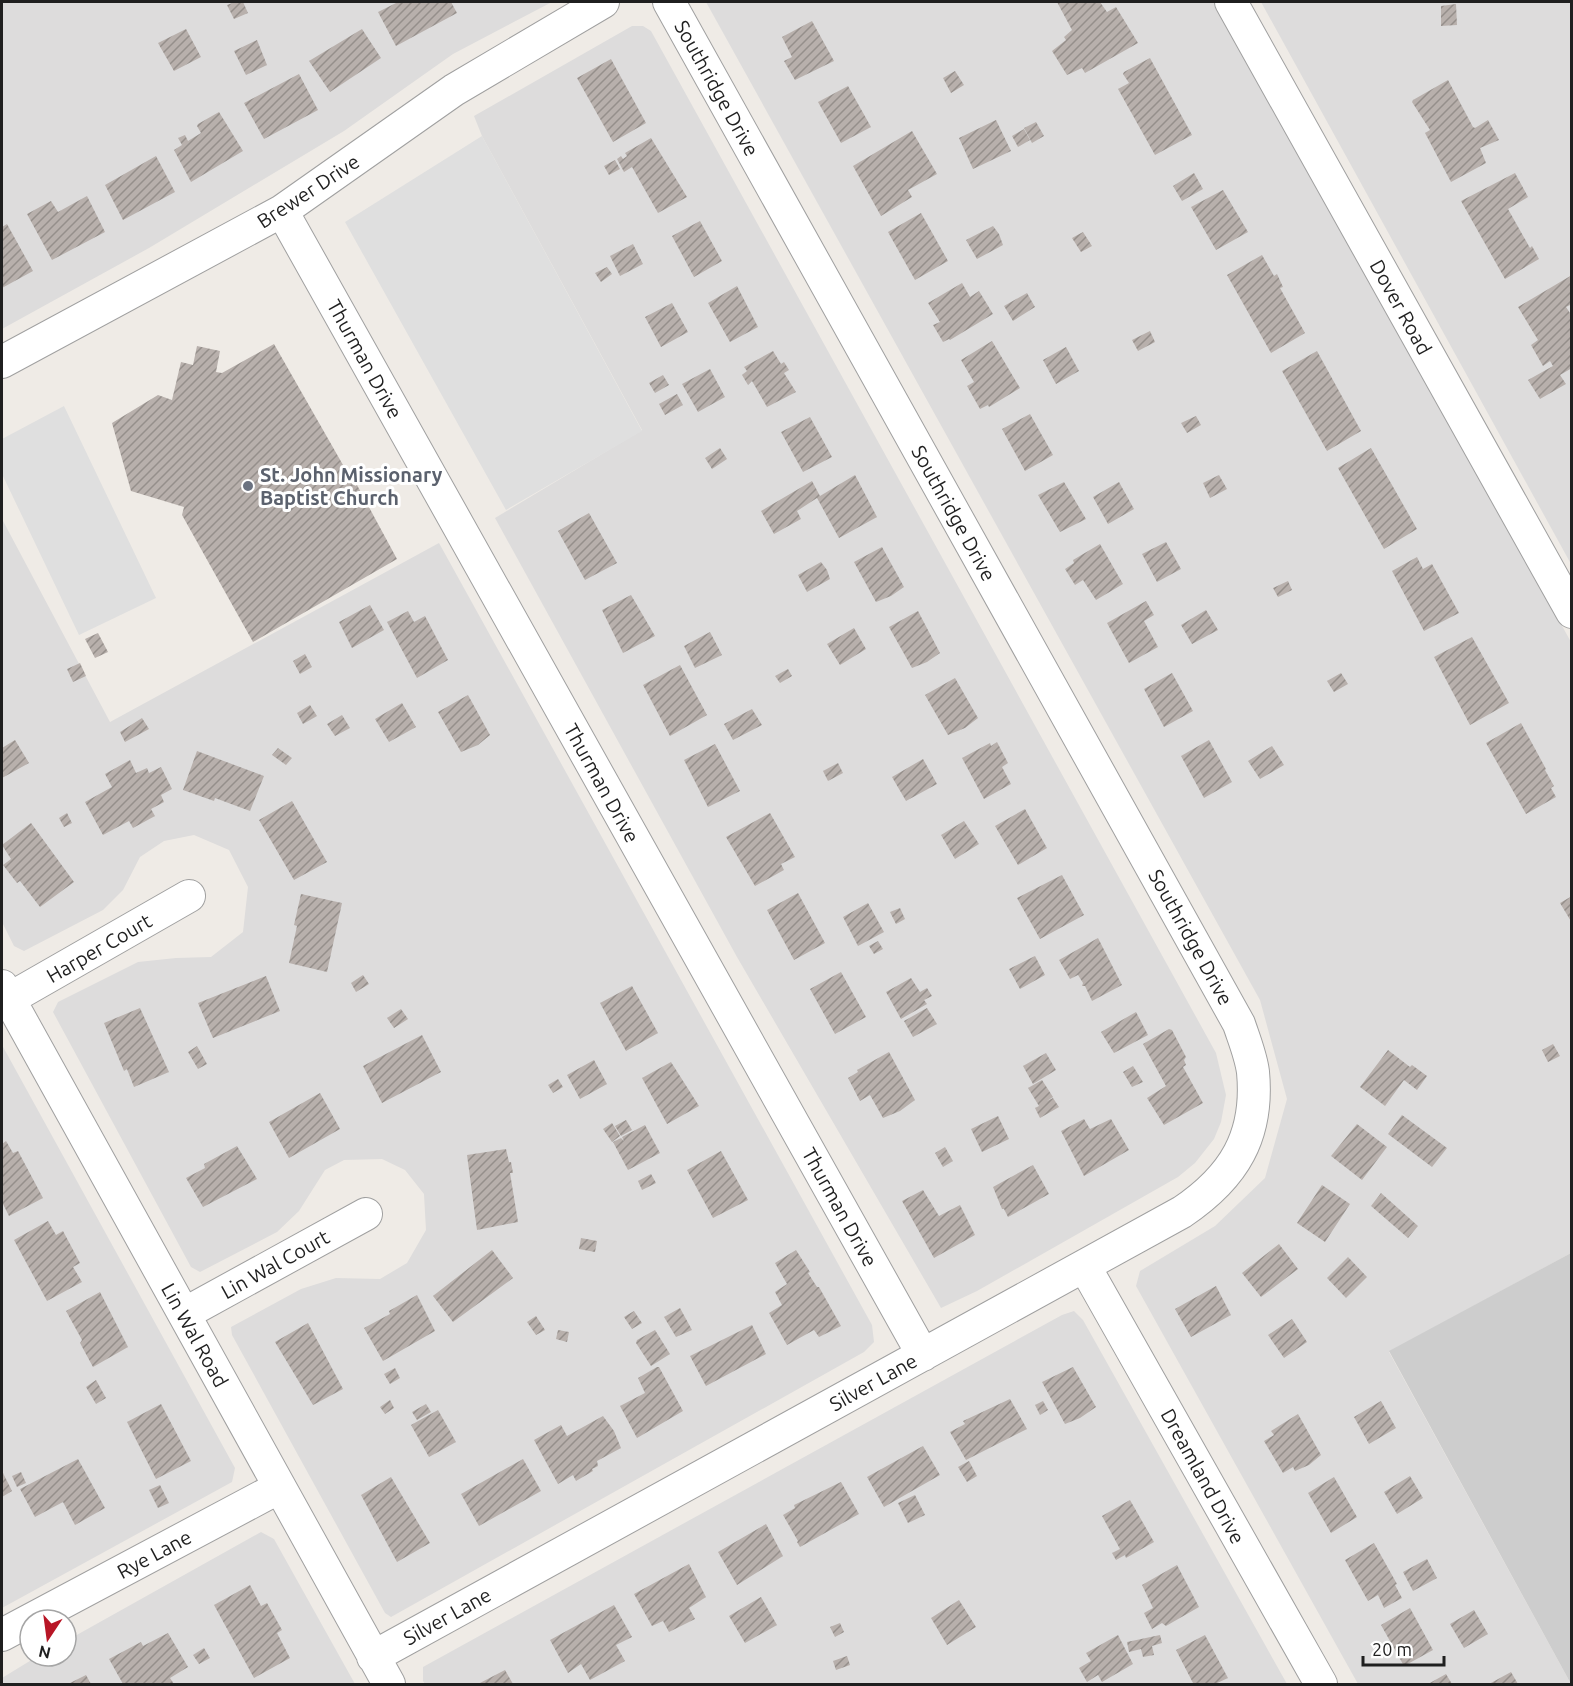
<svg xmlns="http://www.w3.org/2000/svg" width="1573" height="1686" viewBox="0 0 1573 1686" font-family="Ubuntu,sans-serif">
<style>
.residential{fill:#dddcdc}
.religious{fill:#cdcdcd}
.parking{fill:#dfdfdf}
.building{fill:url(#building-hatch)}
.lines{fill:none;stroke-linecap:round;stroke-linejoin:round}
.street-casing{stroke:#a0a0a0;stroke-width:34}
.street{stroke:#fff;stroke-width:32}
.worship-dot{fill:#6b7280;stroke:#fff;stroke-width:2}
.labels{text-anchor:middle;dominant-baseline:central;stroke-width:6;stroke-linejoin:round;paint-order:stroke}
.street-label{font-size:20px;fill:#1f1f1f;stroke:#fff}
.worship-label{font-size:20px;font-weight:bold;fill:#5b616d;stroke:#fff;text-anchor:start}
</style>
<defs>
<pattern id="building-hatch" width="6" height="6" patternUnits="userSpaceOnUse" patternTransform="scale(1.5)"><rect width="6" height="6" fill="#b8b0ac"/><path d="M-1 1l2-2M0 6l6-6M5 7l2-2" fill="none" stroke="#958f8b"/></pattern>
</defs>
<rect width="100%" height="100%" fill="#efebe6"/>
<path class="residential" d="M2,2H552L453,54L344,131L149,248L2,329Z
M706,2H1214L1571,642V1253L1389,1352L1571,1684H1358L1136,1286L1140,1271L1215,1226L1265,1178L1287,1099L1260,1000Z
M1261,2H1571V564Z
M632,26H643L651,31L1216,1053L1226,1095L1221,1122L1214,1139L1195,1163L1178,1177L977,1291L941,1308L737,957L495,518L642,430L482,136L474,116Z
M2,519L110,722L439,543L872,1325L874,1342L864,1352L391,1617L385,1613L232,1335L231,1327L301,1289L336,1278L380,1279L407,1263L426,1230L424,1194L405,1170L382,1159L344,1160L325,1170L299,1211L277,1232L200,1272L191,1267L53,1012L58,1002L138,962L176,958L211,957L243,932L248,887L229,850L194,835L164,841L140,857L123,890L103,910L24,951L14,946L2,922Z
M2,1045L235,1468L232,1482L2,1608Z
M1074,1311L1083,1320L1287,1684H425L423,1681V1667L1062,1315Z
M261,1532L274,1539L355,1684H2V1678L38,1656H66V1641Z"/>
<path class="religious" d="M1571,1253V1684L1389,1351Z"/>
<path class="parking" d="M482,136L642,431L506,510L345,222Z
M64,406L156,598L79,635L2,474V439Z"/>
<path class="building" d="M235,2H243L248,13L234,19L227,5Z
M398,2H451L457,13L396,46L378,12Z
M1057,2H1100L1107,12L1116,7L1138,43L1085,73L1082,68L1067,75L1052,51L1066,40L1064,37L1072,30Z
M1456,4L1457,25L1441,26V6Z
M812,21L834,61L795,80L784,61L792,57L782,37Z
M186,29L201,57L174,71L158,43Z
M362,29L381,58L330,92L309,61Z
M257,40L267,65L246,75L234,51Z
M1150,58L1192,135L1155,155L1118,89L1129,83L1123,74L1124,72Z
M611,59L646,123L613,142L577,78Z
M955,71L964,85L951,93L943,78Z
M299,74L318,110L264,139L244,103Z
M1448,80L1473,127L1475,128L1488,120L1499,140L1480,148L1486,163L1451,182L1425,133L1430,130L1412,102L1413,100Z
M848,86L871,127L841,143L818,102Z
M219,112L243,151L191,182L174,150L182,145L178,138L185,135L188,141L201,133L197,126L198,124Z
M996,120L1011,151L973,169L959,138Z
M1036,122L1044,136L1032,143L1024,128Z
M1024,129L1030,140L1018,147L1012,136Z
M912,131L937,174L908,190L912,197L881,216L853,166Z
M651,138L687,197L658,213L632,167L624,172L617,159L621,156L623,159L627,156L625,153Z
M156,156L175,192L123,220L105,185Z
M615,160L620,169L609,175L604,166Z
M1194,173L1203,189L1182,201L1173,186Z
M1515,173L1528,197L1508,209L1530,248L1532,246L1539,259L1505,279L1461,201Z
M1223,190L1248,232L1216,250L1191,207Z
M87,196L105,232L52,260L27,214L51,201L58,212Z
M921,213L948,261L915,280L888,232Z
M700,221L722,261L694,277L672,236Z
M7,224L33,271L2,288V227Z
M993,226L999,234L1003,245L977,259L966,240Z
M1083,232L1092,246L1081,252L1072,238Z
M633,244L643,264L620,276L610,256Z
M1262,255L1274,276L1277,274L1283,287L1280,288L1305,333L1271,353L1227,275Z
M607,267L612,274L601,282L595,273Z
M1572,275V304L1566,307L1572,316V368L1560,375L1566,384L1540,399L1528,380L1553,366L1550,361L1543,366L1531,345L1538,340L1518,307Z
M962,283L970,297L979,291L993,314L950,340L949,339L943,342L933,325L940,322L928,303Z
M737,286L758,327L730,342L708,303Z
M1027,293L1035,307L1013,321L1004,306Z
M672,303L688,332L661,347L645,317Z
M1150,331L1155,342L1138,351L1132,340Z
M992,341L1020,388L989,407L988,405L980,409L967,386L974,382L961,360Z
M274,344L355,486L357,485L397,559L253,642L182,515L184,507L131,491L112,423L158,395L172,400L181,362L193,365L197,346L220,351L216,372L222,373Z
M1066,347L1079,371L1056,384L1043,360Z
M773,351L781,364L784,362L789,370L784,373L796,392L767,407L752,381L748,385L742,375L747,371L744,367Z
M1317,351L1361,431L1327,451L1282,371Z
M710,369L725,397L698,412L682,384Z
M663,375L669,385L655,393L649,383Z
M677,394L683,405L665,415L659,404Z
M1030,414L1053,455L1025,471L1002,429Z
M1196,416L1201,425L1187,433L1181,423Z
M810,417L832,457L803,472L781,432Z
M720,448L727,459L712,469L705,458Z
M1371,448L1417,529L1384,549L1338,468Z
M855,475L877,517L839,538L817,498L797,511L801,519L774,534L761,511L812,481L820,496Z
M1219,475L1227,489L1210,498L1203,483Z
M1064,482L1086,519L1060,532L1038,495Z
M1119,482L1134,509L1108,524L1093,497Z
M589,513L617,563L585,580L558,531Z
M1166,542L1181,569L1157,582L1142,554Z
M1100,544L1123,584L1096,600L1083,580L1075,585L1065,569L1074,563L1073,560Z
M882,547L904,587L891,596L876,602L854,562Z
M1417,557L1423,569L1432,564L1459,613L1424,631L1392,571Z
M821,562L827,570L830,579L807,592L798,575Z
M1288,581L1292,590L1278,597L1273,588Z
M631,595L655,636L623,653L602,610Z
M1146,601L1154,615L1144,621L1158,647L1129,663L1107,623Z
M370,605L384,630L352,648L339,622Z
M1206,610L1218,630L1192,644L1181,625Z
M408,611L414,622L425,616L448,660L417,678L387,622Z
M918,611L940,653L927,662L912,668L889,627Z
M854,628L866,649L840,665L827,644Z
M710,632L722,655L695,668L684,646Z
M98,633L108,652L95,658L85,639Z
M1472,637L1509,703L1470,725L1434,657Z
M305,654L312,667L300,674L293,661Z
M80,663L86,676L73,682L67,669Z
M680,665L707,715L670,736L643,685Z
M788,669L792,676L780,683L775,676Z
M1172,673L1193,711L1164,727L1144,689Z
M1341,673L1348,684L1334,692L1327,681Z
M955,678L978,718L965,728L948,735L925,695Z
M468,695L490,735L478,745L461,752L438,712Z
M402,703L416,727L389,742L375,719Z
M310,705L317,716L303,724L297,713Z
M752,709L762,725L733,740L724,724Z
M342,715L350,728L335,736L327,724Z
M142,718L149,729L125,742L120,732Z
M1521,723L1546,769L1545,770L1554,786L1551,788L1556,797L1526,814L1486,743Z
M15,740L29,763L2,778V748Z
M1209,740L1232,782L1204,798L1181,756Z
M997,742L1008,763L1002,767L1011,784L984,799L962,758L990,743L991,746Z
M715,744L740,791L708,807L684,760Z
M1272,746L1284,765L1260,779L1248,761Z
M278,748L292,758L286,765L272,755Z
M197,751L264,776L250,811L215,798L214,801L183,790Z
M923,759L937,784L906,801L892,777Z
M130,760L136,773L147,768L149,773L161,767L172,789L161,795L164,802L151,809L155,816L133,828L129,821L103,835L85,802L112,787L105,774Z
M838,763L843,773L828,781L823,771Z
M292,801L327,862L294,880L259,820Z
M1025,809L1047,848L1018,865L995,826Z
M67,813L72,823L64,827L59,818Z
M770,813L795,857L781,864L784,870L755,886L726,837Z
M964,821L979,844L955,859L941,835Z
M31,823L74,882L40,907L20,881L17,883L3,865L11,859L2,845Z
M1062,875L1084,915L1040,939L1017,898Z
M798,893L825,943L794,960L767,910Z
M301,894L342,903L327,972L289,963L297,926L294,925Z
M1572,896V923L1560,903Z
M868,903L884,932L858,946L843,917Z
M900,908L905,919L896,924L890,912Z
M1098,938L1122,985L1092,1001L1085,986H1082L1083,983L1078,975L1070,979L1059,960Z
M878,941L883,949L874,954L869,946Z
M1035,956L1045,975L1020,989L1009,969Z
M841,972L866,1017L835,1034L810,989Z
M363,975L369,984L356,992L351,983Z
M266,976L280,1011L213,1038L198,1003Z
M911,978L920,992L927,988L932,996L924,1000L927,1004L901,1019L886,992Z
M632,986L658,1033L626,1051L600,1003Z
M140,1008L169,1072L134,1087L127,1069L124,1071L104,1023Z
M927,1008L937,1024L913,1037L904,1021Z
M401,1009L408,1019L394,1028L387,1018Z
M1136,1012L1148,1035L1114,1053L1101,1032Z
M1169,1029L1172,1030L1186,1057L1184,1060L1186,1065L1183,1067L1203,1103L1164,1125L1147,1098L1166,1086L1143,1044Z
M422,1035L441,1072L382,1103L363,1066Z
M1553,1044L1560,1056L1548,1062L1542,1050Z
M197,1046L207,1064L198,1069L188,1052Z
M1388,1050L1410,1067L1412,1065L1427,1076L1417,1090L1404,1080L1385,1106L1360,1087Z
M889,1052L915,1100L900,1111L883,1118L870,1095L860,1101L848,1078L858,1072L857,1070Z
M1046,1053L1056,1070L1033,1084L1023,1066Z
M594,1060L607,1084L580,1099L567,1075Z
M671,1062L699,1106L667,1124L642,1078Z
M1133,1066L1143,1082L1132,1087L1123,1072Z
M558,1079L563,1087L553,1093L548,1085Z
M1042,1080L1053,1097L1047,1101L1053,1098L1059,1107L1040,1118L1035,1108L1039,1106L1028,1088Z
M320,1093L340,1129L289,1158L269,1122Z
M1402,1115L1447,1148L1432,1167L1388,1134Z
M998,1116L1009,1139L982,1152L971,1129Z
M1084,1119L1090,1129L1111,1119L1129,1150L1084,1176L1061,1131Z
M626,1120L632,1130L621,1136L615,1126Z
M612,1123L620,1136L612,1142L603,1129Z
M1357,1124L1387,1147L1362,1180L1331,1156Z
M645,1125L660,1153L628,1170L613,1142L621,1138L624,1141L622,1137Z
M6,1141L13,1153L18,1151L43,1198L9,1216L2,1202V1144Z
M237,1146L257,1179L203,1207L186,1178L205,1168L204,1164Z
M945,1147L953,1161L943,1167L935,1153Z
M506,1149L509,1162H511L513,1173H510L518,1222L477,1230L467,1155Z
M721,1151L748,1200L713,1218L687,1170Z
M1033,1165L1049,1194L1008,1217L1004,1209H1002L993,1187Z
M651,1174L656,1183L642,1190L638,1181Z
M1322,1185L1350,1204L1325,1242L1297,1223Z
M923,1190L939,1216L960,1205L975,1235L934,1258L902,1201Z
M1381,1193L1418,1226L1408,1238L1371,1206Z
M48,1221L56,1235L63,1231L80,1263L73,1267L82,1282L47,1301L14,1240Z
M581,1238L597,1241L595,1252L579,1249Z
M1279,1244L1298,1269L1261,1297L1242,1273Z
M492,1250L513,1278L453,1322L433,1296Z
M796,1250L810,1272L808,1273L817,1287H819L841,1326L819,1337L814,1330L787,1345L769,1313L782,1305L775,1292L787,1284L775,1263Z
M1348,1257L1367,1277L1346,1298L1327,1278Z
M1216,1286L1231,1315L1191,1337L1175,1309Z
M100,1292L128,1347L93,1367L80,1343L82,1340L66,1311Z
M417,1295L435,1331L383,1361L364,1328L390,1314L389,1311Z
M680,1308L692,1330L676,1337L664,1317Z
M634,1311L642,1323L632,1329L624,1317Z
M536,1316L545,1330L536,1335L527,1322Z
M1292,1319L1307,1342L1284,1358L1268,1335Z
M308,1323L343,1389L313,1405L275,1342Z
M752,1325L766,1354L706,1386L690,1356Z
M558,1330L569,1332L567,1342L556,1339Z
M655,1330L670,1354L651,1366L636,1343L637,1340Z
M657,1367H659L683,1411L637,1438L620,1406L645,1393L638,1378Z
M1073,1367L1096,1407L1080,1418L1065,1424L1042,1382Z
M395,1368L400,1378L390,1384L384,1374Z
M96,1380L106,1398L96,1404L86,1387Z
M1010,1399L1027,1429L966,1460L950,1432L965,1424L963,1421Z
M390,1400L394,1408L385,1414L380,1407Z
M1043,1401L1048,1410L1040,1415L1035,1405Z
M1381,1401L1396,1428L1369,1444L1354,1417Z
M161,1404L191,1461L156,1479L127,1422Z
M426,1404L431,1412L417,1420L412,1412Z
M438,1410L456,1442L429,1457L411,1425Z
M1298,1414L1321,1455L1309,1465L1295,1471L1293,1467L1283,1473L1264,1441L1274,1435L1271,1431Z
M603,1416L614,1431L621,1448L597,1461L598,1466L592,1469L593,1471L576,1481L573,1475L558,1484L534,1440L561,1425L567,1436Z
M923,1446L940,1475L884,1507L867,1477Z
M78,1459L105,1508L75,1525L63,1502L35,1517L20,1489Z
M523,1459L541,1491L479,1526L461,1494Z
M969,1461L977,1476L967,1482L958,1467Z
M2,1471L12,1491L2,1497Z
M21,1472L26,1483L17,1487L12,1476Z
M1410,1476L1423,1498L1397,1514L1384,1492Z
M391,1477L430,1543L397,1562L361,1495Z
M1334,1477L1357,1517L1331,1533L1308,1493Z
M841,1482L859,1514L800,1547L797,1542L798,1541L783,1515L795,1508L794,1505Z
M160,1485L169,1503L158,1508L149,1490Z
M915,1495L925,1515L908,1523L898,1503Z
M1130,1500L1154,1542L1126,1558L1125,1555L1116,1560L1112,1553L1120,1549L1102,1516Z
M766,1524L783,1556L737,1585L718,1552Z
M1374,1543L1397,1584L1395,1585L1402,1598L1384,1608L1378,1595L1368,1601L1345,1560Z
M1427,1559L1437,1578L1413,1591L1403,1572Z
M689,1564L706,1597L689,1608L695,1619L669,1632L663,1621L652,1626L634,1594Z
M1177,1565L1199,1607L1166,1626L1162,1623L1152,1629L1144,1613L1153,1608L1142,1585Z
M250,1585L261,1606L267,1603L282,1630L277,1633L290,1658L254,1678L214,1605Z
M761,1597L777,1625L745,1643L729,1616Z
M959,1600L976,1627L947,1645L931,1618Z
M614,1605L632,1637L616,1645L625,1661L590,1680L581,1664L568,1673L550,1640Z
M1410,1608L1433,1650L1404,1666L1381,1625Z
M1474,1610L1488,1634L1464,1648L1450,1624Z
M840,1623L844,1632L835,1637L830,1627Z
M168,1633L188,1667L170,1678L174,1684H123L109,1659L141,1642L143,1646Z
M1118,1635L1133,1664L1102,1682L1098,1675L1087,1682L1079,1668L1091,1661L1086,1653Z
M1160,1635L1162,1643L1152,1646L1154,1655L1143,1657L1141,1649L1129,1652L1127,1642Z
M1205,1635L1228,1678L1215,1684L1193,1683L1176,1650Z
M204,1648L210,1658L199,1664L193,1655Z
M847,1656L850,1665L836,1670L833,1661Z
M505,1670L513,1684H478Z
M1511,1672L1518,1684H1489Z
M1446,1674L1452,1684H1428Z
M86,1675L91,1684H68Z"/>
<g class="lines">
<g class="street-casing">
<path id="street" d="M1231,2L1572,612
M282,211L923,1355
M2,362L282,211L454,90L603,2
M2,986L389,1684
M9,999L189,896
M1085,1267L1321,1684
M184,1314L366,1214
M30,1620L278,1488
M2,1635L30,1620
M373,1657L1182,1212C1234,1177 1259,1136 1253,1072C1251,1056 1244,1039 1239,1024L669,2"/>
</g>
<use href="#street" class="street"/>
</g>
<circle class="worship-dot" cx="248" cy="486" r="6"/>
<g class="labels">
<g class="street-label">
<text transform="translate(717 88) rotate(61)">Southridge Drive</text>
<text transform="translate(308 191) rotate(-33)">Brewer Drive</text>
<text transform="translate(1401 307) rotate(61)">Dover Road</text>
<text transform="translate(365 359) rotate(61)">Thurman Drive</text>
<text transform="translate(954 513) rotate(61)">Southridge Drive</text>
<text transform="translate(602 783) rotate(61)">Thurman Drive</text>
<text transform="translate(1191 937) rotate(61)">Southridge Drive</text>
<text transform="translate(99 948) rotate(-30)">Harper Court</text>
<text transform="translate(840 1207) rotate(61)">Thurman Drive</text>
<text transform="translate(275 1264) rotate(-29)">Lin Wal Court</text>
<text transform="translate(195 1335) rotate(61)">Lin Wal Road</text>
<text transform="translate(873 1382) rotate(-29)">Silver Lane</text>
<text transform="translate(1203 1476) rotate(61)">Dreamland Drive</text>
<text transform="translate(154 1554) rotate(-28)">Rye Lane</text>
<text transform="translate(447 1616) rotate(-29)">Silver Lane</text>
</g>
<g class="worship-label">
<text x="260" y="474">St. John Missionary<tspan x="260" dy="23">Baptist Church</tspan></text>
</g>
</g>
<rect width="1573" height="1686" fill="none" stroke="#1f1f1f" stroke-width="6"/>
<g transform="translate(48 1638) rotate(193)"><circle r="28" fill="#ffffff" stroke="#a5a5a5" stroke-width="1.5"/>
<path d="M0-4.5L10 22L0 15L-10 22Z" fill="#b81626"/>
<text y="-9" font-size="16" font-weight="bold" text-anchor="middle" fill="#1f1f1f">N</text>
</g>
<path d="M1363 1656v9h81v-9" fill="none" stroke="#1f1f1f" stroke-width="3"/>
<text x="1372" y="1656" font-size="18" fill="#1f1f1f" stroke="#ffffff" stroke-width="4.5" paint-order="stroke">20 m</text>
</svg>
